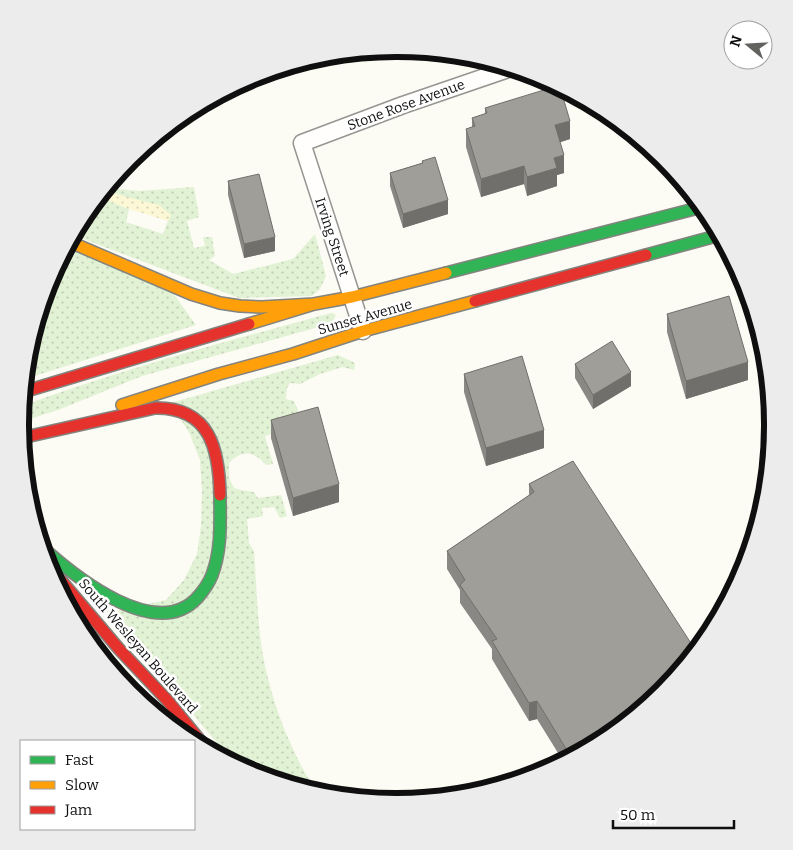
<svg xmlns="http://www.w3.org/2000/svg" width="793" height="850" viewBox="0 0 793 850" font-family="Bitter,serif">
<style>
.grass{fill:url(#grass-dots)}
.sand{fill:url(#sand-dots)}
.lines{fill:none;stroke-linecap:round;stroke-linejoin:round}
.street-casing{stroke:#969592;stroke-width:19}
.fast-casing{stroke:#83837f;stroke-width:14}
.slow-casing{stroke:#83837f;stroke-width:14}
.jam-casing{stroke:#83837f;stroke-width:14}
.street{stroke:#fffefd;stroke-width:16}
.fast{stroke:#30b455;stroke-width:11}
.slow{stroke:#ff9f0a;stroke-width:11}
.jam{stroke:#e5322d;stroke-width:11}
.wall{fill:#8a8884}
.shaded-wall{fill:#706f6b}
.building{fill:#a09e99;stroke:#706f6b}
.labels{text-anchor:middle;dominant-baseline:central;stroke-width:5;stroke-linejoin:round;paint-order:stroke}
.street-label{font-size:14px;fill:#0f0f0f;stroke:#fff}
.rim{fill:none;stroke:#0f0f0f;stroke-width:6}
</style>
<defs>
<pattern id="grass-dots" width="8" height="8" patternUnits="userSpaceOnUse" patternTransform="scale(1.25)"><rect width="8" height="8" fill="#e2f2d4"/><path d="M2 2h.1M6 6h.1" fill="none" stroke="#c1ceb5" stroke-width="1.8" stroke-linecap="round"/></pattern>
<pattern id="sand-dots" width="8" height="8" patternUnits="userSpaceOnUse" patternTransform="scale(1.25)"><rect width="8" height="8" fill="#fcf8d5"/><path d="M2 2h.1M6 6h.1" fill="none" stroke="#d7d3b6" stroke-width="1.8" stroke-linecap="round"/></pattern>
</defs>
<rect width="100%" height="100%" fill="#fcfbf4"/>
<path class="grass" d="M194,187L199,217L187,221L194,248L205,246L203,237H212L215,256L209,260L233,274L293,259L315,234L326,276L320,289L312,296L239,298L73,235L84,216L99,197L129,209L126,222L163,234L170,215L126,197L104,190L106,188L139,191Z
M67,246L173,293L196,325L25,379L27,351L49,281Z
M331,313L336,315L333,321L326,325L142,376L58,410L20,422L22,406C123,369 227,341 331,313Z
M338,355L355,363L354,370L343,367L320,374L300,384L290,383L287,388L286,399L294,401L304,425L265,436L273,464L266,465C254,451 242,449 229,463V478L234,488L241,490L254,492L258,498L281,495L287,516L280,518L274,507L262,508L263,516L247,519L249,543L254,551C257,589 257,629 265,666C273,702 286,738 304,771C308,779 314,786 319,793L252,773L234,763L104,609L116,611L166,600L184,580L197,554L201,526L202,491L200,460L189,432L179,417L167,404Z
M62,594L176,729L130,691L83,634Z"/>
<path class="sand" d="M104,190L126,197L159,205L171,215L168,221L129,209L99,197Z"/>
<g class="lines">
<g class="street-casing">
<path id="street" d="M363,331L302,143L403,105L511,68"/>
</g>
<g class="fast-casing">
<path id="fast" d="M646,255L720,235
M446,273L702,207
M42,547C75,577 157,643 198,597C204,590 209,583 212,575C222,549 220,521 220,495"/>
</g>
<g class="slow-casing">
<path id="slow" d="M70,242L191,294L220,303L240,306L262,307L314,304
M249,324L314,304L352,297L446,273
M122,405L219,374L293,354L363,331L475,301"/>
</g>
<g class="jam-casing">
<path id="jam" d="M475,301L646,255
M23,392L249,324
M21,438L155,408C210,407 219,449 220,495
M52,570L119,649L167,700L206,748"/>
</g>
<use href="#street" class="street"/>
<use href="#fast" class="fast"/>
<use href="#slow" class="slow"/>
<use href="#jam" class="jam"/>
</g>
<path class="wall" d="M485,108L570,139L560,142L564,173L557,175V186L527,196L524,184L481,197L466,147V129L472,127V118L485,114Z
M422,161L448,214L403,228L390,186V173L422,163Z
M228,181L275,251L244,258L228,195Z
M667,314L748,380L686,399L667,332Z
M575,364L631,386L593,409L575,378Z
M464,374L544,448L486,466L464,392Z
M271,420L339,502L293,516L271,438Z
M573,461L605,738L563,761L537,719L529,721L492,659V649L460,603V590L447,569V551L529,495V484Z"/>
<path class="shaded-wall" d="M570,121V139L555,144V125Z
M564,155V173L557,175V186L527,196V177L554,158Z
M524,166V184L481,197V179Z
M448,200V214L403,228V214Z
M275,237V251L244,258V244Z
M748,362V380L686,399V381Z
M631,372V386L593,409V395Z
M544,430V448L486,466V448Z
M339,484V502L293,516V498Z
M537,701V719L529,721V703Z"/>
<path class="building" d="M557,86L560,87L570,121L555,125L564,155L554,158L557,168L527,177L524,166L481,179L466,129L475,126L472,118L487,113L485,108Z
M435,157L448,200L403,214L390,173L423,163L422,161Z
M259,174L275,237L244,244L228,181Z
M729,296L748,362L686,381L667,314Z
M612,341L631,372L593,395L575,364Z
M522,356L544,430L486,448L464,374Z
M318,407L339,484L293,498L271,420Z
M573,461L696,651L663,691L605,738L571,757L537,701L529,703L492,641L497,639L460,585L465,580L447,551L534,492L529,484Z"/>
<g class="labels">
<g class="street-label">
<text transform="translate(406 105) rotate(-20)">Stone Rose Avenue</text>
<text transform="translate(332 237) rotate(72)">Irving Street</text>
<text transform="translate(365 317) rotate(-16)">Sunset Avenue</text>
<text transform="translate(138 646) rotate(49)">South Wesleyan Boulevard</text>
</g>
</g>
<path d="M0 0H793V850H0ZM396 57H397A367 367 0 0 1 764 424V426A367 367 0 0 1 397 793H396A367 367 0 0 1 29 426V424A367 367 0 0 1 396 57Z" fill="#ececec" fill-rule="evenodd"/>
<path class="rim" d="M396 57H397A367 367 0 0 1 764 424V426A367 367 0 0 1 397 793H396A367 367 0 0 1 29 426V424A367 367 0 0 1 396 57Z"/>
<rect x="20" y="740" width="175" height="90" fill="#ffffff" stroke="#9f9f9f"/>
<rect x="30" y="756" width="25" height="8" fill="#30b455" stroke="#9f9f9f"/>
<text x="65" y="765" font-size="15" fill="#0f0f0f">Fast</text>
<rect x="30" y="781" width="25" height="8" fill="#ff9f0a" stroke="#9f9f9f"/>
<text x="65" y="790" font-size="15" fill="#0f0f0f">Slow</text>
<rect x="30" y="806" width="25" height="8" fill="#e5322d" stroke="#9f9f9f"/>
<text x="65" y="815" font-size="15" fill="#0f0f0f">Jam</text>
<g transform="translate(748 45) rotate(288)"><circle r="24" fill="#ffffff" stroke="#9f9f9f"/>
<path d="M0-4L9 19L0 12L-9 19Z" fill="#62625f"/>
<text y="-8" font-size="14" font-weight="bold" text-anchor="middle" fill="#0f0f0f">N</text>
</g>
<path d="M613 820v8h121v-8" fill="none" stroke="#0f0f0f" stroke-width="2.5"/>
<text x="620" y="820" font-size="15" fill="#0f0f0f" stroke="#ffffff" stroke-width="4" paint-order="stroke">50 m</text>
</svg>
